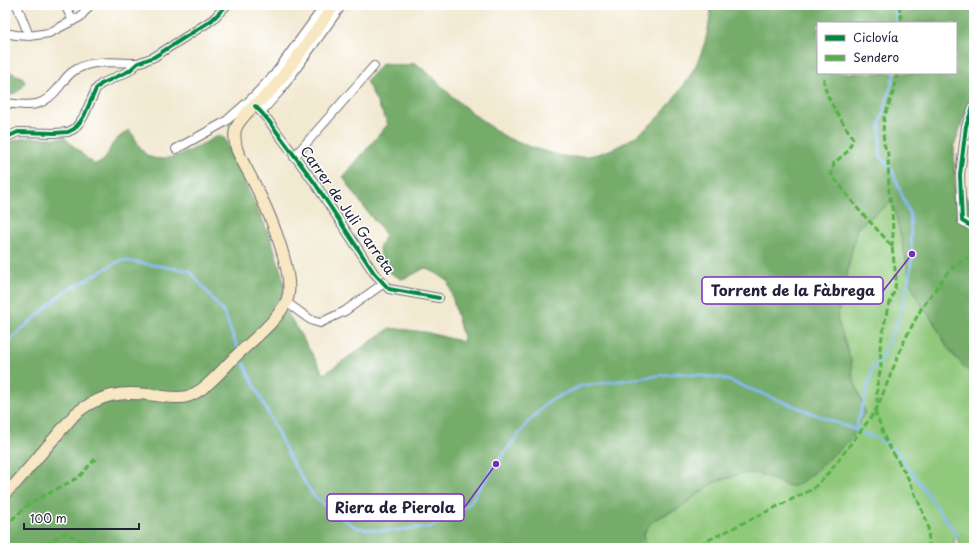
<svg xmlns="http://www.w3.org/2000/svg" width="979" height="553" viewBox="0 0 979 553" font-family="'Playpen Sans',sans-serif">
<style>
.green{fill:#90c87b;stroke:#59755b}
.forest{fill:#74ac6b;stroke:#4b6753;fill-rule:evenodd}
.lines{fill:none;stroke-linecap:round;stroke-linejoin:round}
.stream{stroke:#89bbf6;stroke-width:2.5}
.minor-casing{stroke:#6b6870;stroke-width:10}
.secondary-casing{stroke:#6b6870;stroke-width:13}
.minor{stroke:#fff;stroke-width:8}
.secondary{stroke:#f7e8c3;stroke-width:11}
.quiet{stroke:#55b146;stroke-width:3;stroke-dasharray:6 3;stroke-linecap:butt}
.cycleway-casing{stroke:#fff;stroke-width:6}
.cycleway{stroke:#00873e;stroke-width:4}
.labels{text-anchor:middle;dominant-baseline:central;stroke-width:3;stroke-linejoin:round;paint-order:stroke}
.street-label{font-size:14px;fill:#22223b;stroke:#fff}
.leader{fill:none;stroke:#7b2cbf;stroke-width:1.5}
.callout-dot{fill:#7b2cbf;stroke:#fff;stroke-width:1.5}
.callout{fill:#fff;stroke:#7b2cbf;stroke-width:1.5}
.callout-label{font-size:15px;text-anchor:middle;font-weight:bold;fill:#22223b}
</style>
<rect width="100%" height="100%" fill="#fff"/>
<filter id="ink" filterUnits="userSpaceOnUse"><feTurbulence type="fractalNoise" baseFrequency=".025" numOctaves="2"/><feDisplacementMap in="SourceGraphic" scale="8" xChannelSelector="R" yChannelSelector="G"/><feConvolveMatrix kernelMatrix="1 2 1 2 8 2 1 2 1" color-interpolation-filters="sRGB"/></filter>
<filter id="wash" filterUnits="userSpaceOnUse"><feTurbulence type="fractalNoise" baseFrequency=".012" numOctaves="4" result="noise"/><feDisplacementMap in="SourceGraphic" scale="16" xChannelSelector="R" yChannelSelector="G"/><feGaussianBlur stdDeviation="0.9" result="paint"/><feColorMatrix in="noise" values="0 0 0 0 0 0 0 0 0 0 0 0 0 0 0 0 0 1.4 0 .05"/><feComposite in="paint" operator="in"/></filter>
<g filter="url(#wash)">
<rect width="100%" height="100%" fill="#f2e9d1"/>
<path class="green" d="M893,201L911,284L952,354L974,376V548H961L956,535L953,548H648L643,536C651,516 662,518 678,508C690,501 701,491 713,483C718,480 724,479 730,478C736,476 742,473 748,473C761,471 772,478 783,484L807,478L820,466L865,412L853,378L851,361L837,318L857,228Z"/>
<path class="forest" d="M711,5H974V86L954,147L955,188L974,203V376L964,367L947,347L934,322L918,300L914,292L909,279L907,262L892,201L857,228L837,318L851,361L853,378L865,412L851,439L807,478C803,481 799,484 794,486C783,488 764,471 748,473C740,473 719,480 713,483C701,491 690,501 678,509C662,517 651,516 643,536L648,548H5V143L24,138H65L93,164C109,163 106,152 114,142C118,137 124,134 129,130C136,137 139,149 147,155C165,168 202,144 219,135L225,139L272,241L286,289L279,303L290,317L324,374L390,328L425,332L464,342L448,281L436,273L425,268L408,277L401,279L389,272L385,267L380,254L379,248L385,235L382,229L368,213L343,177L388,124L366,81L383,63L403,66L415,63C429,72 439,84 451,95C466,109 484,122 501,134C511,140 521,144 532,147C546,152 563,158 579,157C613,155 648,132 668,106C674,97 682,88 688,79C702,58 710,30 711,5ZM818,23H956V73H818Z
M5,69L10,72L22,77L25,82C21,91 15,94 6,96H5Z"/>
<g class="lines">
<path class="stream" d="M895,5L896,23
M5,344L63,293L121,260L190,271L224,313L238,349
M240,356L293,464L313,495L339,517L358,528L385,531L431,527L469,504L496,464L528,422L549,401L581,386L678,373L722,378L876,438L897,451L956,534V537
M856,429L873,368L880,361L899,318L909,279L912,254L910,215L892,170L880,155V123L895,73"/>
</g>
</g>
<g filter="url(#ink)">
<g class="lines">
<g class="minor-casing">
<path id="minor" d="M17,5L29,36
M65,5L73,21
M5,33L16,35L29,36L49,33L80,17L90,5
M5,103C31,106 42,109 60,86C65,79 69,73 77,69C94,59 119,63 138,63
M974,104L966,126L960,175L962,221L974,228
M255,106L261,112L268,120L314,182L374,273L389,289L439,298
M261,112L280,91L342,5
M5,138L18,132L55,133L68,132L74,129L80,122L84,116L96,89L101,84L129,71L138,63L154,57L212,20L227,5
M176,149L225,122L251,99L274,75L325,5
M294,157L374,66
M286,302L308,318L313,321L320,323L345,311L384,283"/>
</g>
<g class="secondary-casing">
<path id="secondary" d="M5,493L15,484L75,414C100,394 121,391 152,395C163,396 174,399 185,397C205,393 224,367 239,353C254,339 279,319 287,300C296,278 271,217 260,195C253,180 244,165 237,150C235,142 233,133 237,126C246,109 264,100 275,86C296,60 315,32 334,5"/>
</g>
<use href="#minor" class="minor"/>
<use href="#secondary" class="secondary"/>
<path class="quiet" d="M899,5L902,23
M824,78C822,95 845,124 853,139L848,151L834,163L831,174L858,209L885,238L892,247L896,277L895,289L887,311L880,347L881,368L877,385V402
M892,247L893,234L892,207L889,192L888,154L884,144L883,133L884,118L893,93L897,73
M875,411L886,441L908,478L928,524L929,548
M5,526L29,504L79,477L96,458
M38,548L65,533L81,540L80,548
M692,548L813,489L830,471L872,416L878,406L904,341L921,309L948,272L970,256L974,255"/>
<g class="cycleway-casing">
<path id="cycleway" d="M974,104L966,126L960,175L962,221L974,228
M255,106L261,112L268,120L314,182L374,273L389,289L439,298
M5,138L18,132L55,133L68,132L74,129L80,122L84,116L96,89L101,84L129,71L138,63L154,57L212,20L227,5"/>
</g>
<use href="#cycleway" class="cycleway"/>
</g>
</g>
<g class="labels">
<g class="street-label">
<text transform="translate(348 210) rotate(55)">Carrer de Juli Garreta</text>
</g>
</g>
<path class="leader" d="M912 254L883 291M496 464L464 508"/>
<g class="callout-dot">
<circle cx="912" cy="254" r="4"/>
<circle cx="496" cy="464" r="4"/>
</g>
<g class="callout">
<rect x="702" y="277" width="181" height="27" rx="4"/>
<rect x="327" y="494" width="137" height="27" rx="4"/>
</g>
<g class="callout-label">
<text x="793" y="296">Torrent de la Fàbrega</text>
<text x="395" y="513">Riera de Pierola</text>
</g>
<rect width="979" height="553" fill="none" stroke="#fff" stroke-width="20"/>
<rect x="817" y="22" width="140" height="52" fill="#ffffff" stroke="#a7a7b1"/>
<rect x="825" y="35" width="20" height="6" fill="#00873e" stroke="#a7a7b1"/>
<text x="853" y="42" font-size="12" fill="#22223b">Ciclovía</text>
<rect x="825" y="55" width="20" height="6" fill="#55b146" stroke="#a7a7b1"/>
<text x="853" y="62" font-size="12" fill="#22223b">Sendero</text>
<path d="M24 523v6h115v-6" fill="none" stroke="#22223b" stroke-width="2"/>
<text x="30" y="523" font-size="12" fill="#22223b" stroke="#ffffff" stroke-width="3" paint-order="stroke">100 m</text>
</svg>
